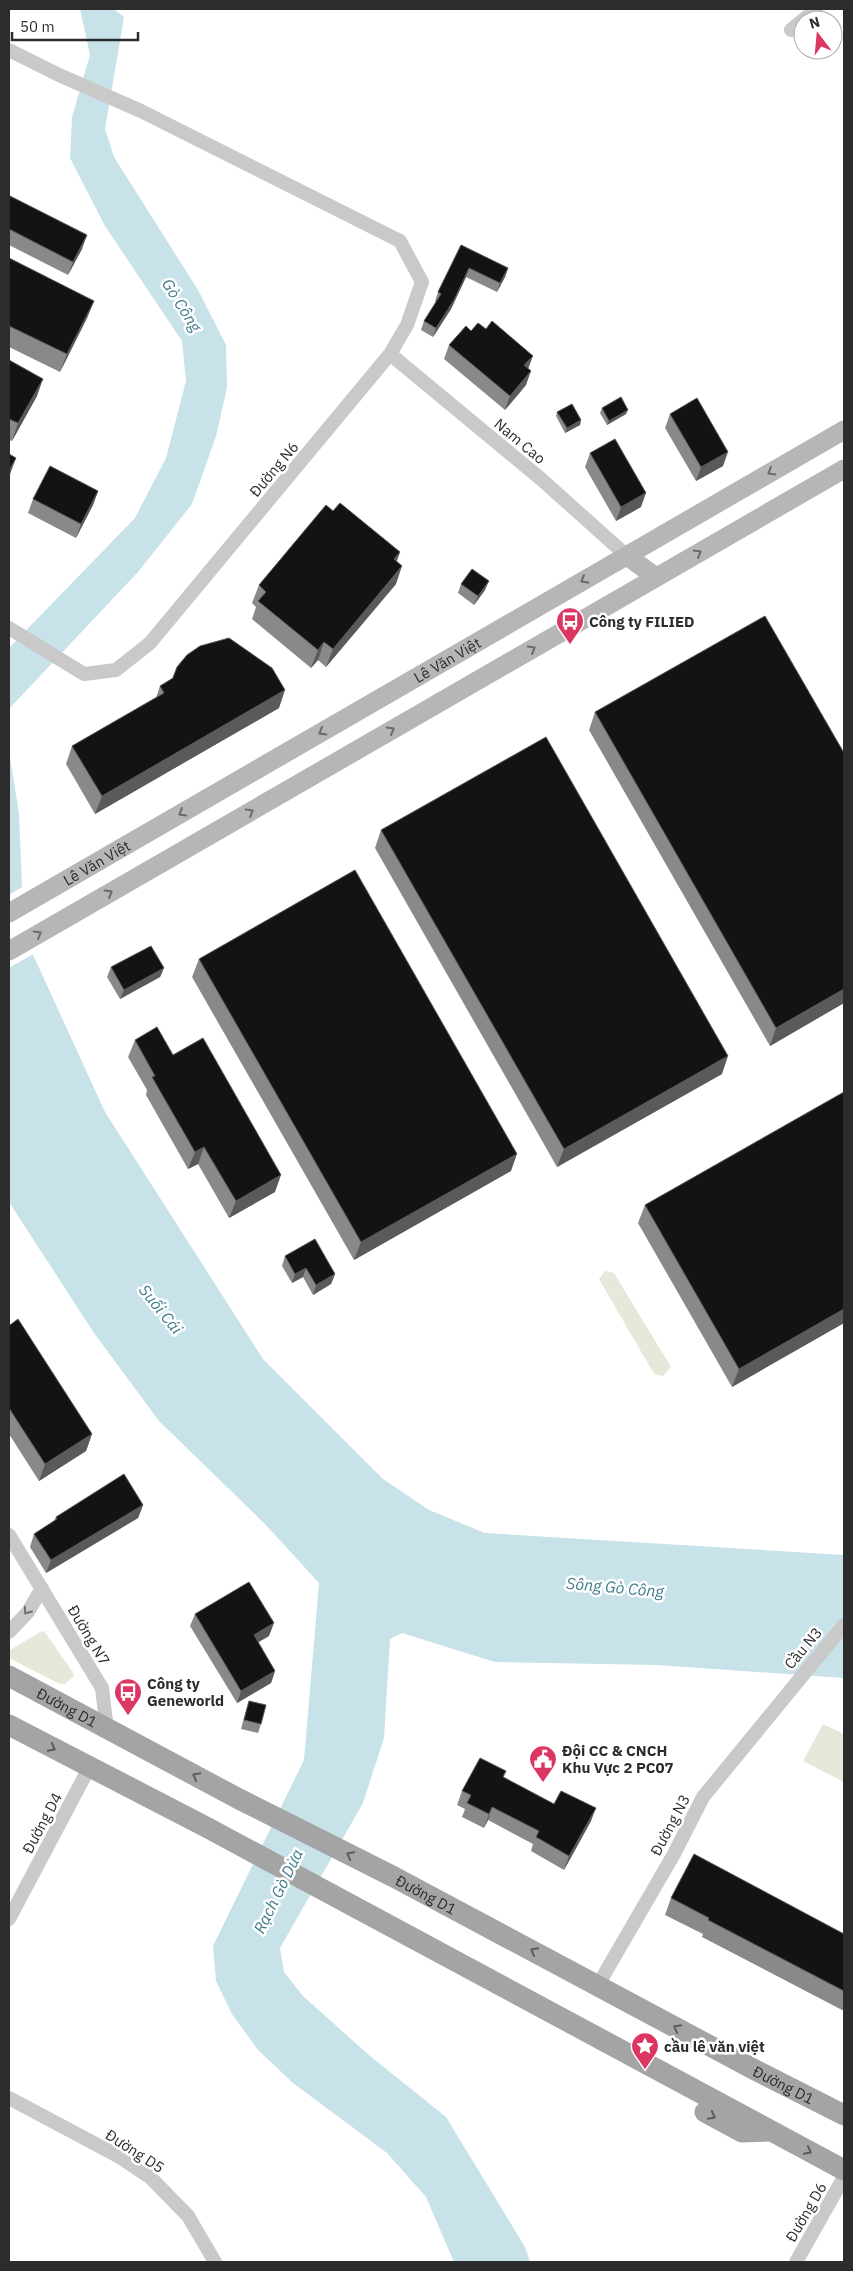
<svg xmlns="http://www.w3.org/2000/svg" width="853" height="2271" viewBox="0 0 853 2271" font-family="'IBM Plex Sans',sans-serif">
<style>
.green{fill:#e5e9da}
.water{fill:#c7e2e9}
.pier{fill:#fff}
.lines{fill:none;stroke-linecap:round;stroke-linejoin:round}
.minor{stroke:#c9c9c9;stroke-width:14}
.secondary{stroke:#b6b6b6;stroke-width:19}
.primary{stroke:#a4a4a4;stroke-width:21}
.wall{fill:#898989}
.shaded-wall{fill:#5a5a5a}
.building{fill:#131313;stroke:#5a5a5a}
.oneway{stroke:#6a6a6a}
.oneway2{stroke:#737373}
.oneway3{stroke:#5c5c5c}
.labels{text-anchor:middle;dominant-baseline:central;stroke-width:5;stroke-linejoin:round;paint-order:stroke}
.street-label{font-size:15px;fill:#2c2c2c;stroke:#fff}
.poi-label{font-size:15px;font-weight:bold;fill:#2c2c2c;stroke:#fff;text-anchor:start}
.water-label{font-size:16px;font-style:italic;fill:#3f7b8a;stroke:#fff}
</style>
<rect width="100%" height="100%" fill="#fff"/>
<path class="green" d="M605,1271L614,1273L671,1367L663,1376L654,1374L599,1279Z
M44,1631L72,1671L74,1676L65,1684H60L9,1658L10,1650L40,1632Z
M823,1724L844,1734V1782L803,1761Z"/>
<path class="water" d="M80,9H114L124,17L105,129L114,157L198,290L226,345L227,388L216,436L192,504L138,572L9,709V648L135,518L166,458L186,381L182,341L105,226L70,158L72,117L90,55Z
M9,751L19,813L24,935L105,1112L263,1359L383,1479L429,1510L485,1533L844,1555V1678L657,1665L495,1662L402,1633L390,1639L384,1738L363,1803L280,1948L284,1972L303,1996L370,2056L446,2117L525,2247L530,2262H454L426,2197L387,2153L293,2083L258,2050L232,2014L216,1981L213,1946L304,1760L319,1583L265,1524L159,1421L94,1333L9,1202Z"/>
<path class="pier" d="M25,885L27,934L35,953L9,968V895Z"/>
<g class="lines">
<path class="minor" d="M803,20L816,9
M791,30L803,20
M9,50L59,75L141,111L400,241L422,282L407,325L390,354L150,643L116,670L84,674L9,628
M390,354L541,479L627,556
M9,1535L102,1688L107,1730
M9,1632L28,1612L42,1588
M9,1919L89,1768
M598,1985L674,1854L703,1797L844,1625
M9,2098L118,2156L151,2178L188,2216L215,2262
M796,2262L844,2177"/>
<g class="secondary">
<path d="M627,556L656,577"/>
<path id="s1" d="M9,913L844,430"/>
<path d="M9,951L844,469"/>
</g>
<g class="primary">
<path id="s2" d="M9,1676L239,1799L394,1877L757,2071L844,2115"/>
<path d="M9,1725L208,1828L844,2170"/>
<path d="M705,2112L742,2132L770,2131"/>
</g>
</g>
<path class="wall" d="M9,199L82,249L68,275L9,245Z
M461,245L508,268L505,277L497,292L466,277L451,309L433,337L421,330L424,321L436,302L435,301L438,292Z
M9,258L94,301L87,318L60,372L9,347Z
M449,345L528,368L526,385L505,410L444,359Z
M9,360L37,396L12,441L9,440Z
M602,408L626,414L607,425L600,413Z
M557,412L581,420L580,425L565,433L556,416Z
M670,414L723,466L696,481L665,428Z
M590,453L641,507L616,521L585,467Z
M98,491L93,505L76,538L28,513L33,499Z
M333,511L400,552L397,561L396,584L326,667L318,660L311,668L252,619L256,607L252,603L259,585Z
M461,584L485,590L474,605L458,593Z
M177,667L279,708L95,814L66,764L72,746L156,698L160,686L172,679Z
M595,712L844,753V1003L770,1046L589,730Z
M381,830L722,1074L557,1167L375,848Z
M199,959L511,1171L354,1260L192,977Z
M111,967L164,968L160,977L120,999L107,977Z
M135,1040L173,1055L275,1192L229,1218L198,1164L188,1169L146,1095L147,1090L128,1057Z
M844,1092V1323L732,1387L638,1223L645,1205Z
M285,1256L335,1274L331,1284L313,1295L303,1277L292,1283L282,1266Z
M9,1323L92,1434L86,1451L39,1481L9,1434Z
M143,1505L138,1518L46,1573L30,1547L34,1534L54,1521L56,1517Z
M195,1614L269,1636L258,1642L275,1671L271,1683L237,1703L190,1626Z
M249,1701L261,1724L258,1733L241,1729L246,1710Z
M504,1777L554,1804L591,1821L564,1870L531,1851L533,1844L488,1820L484,1828L462,1817L465,1809L457,1805L462,1791Z
M671,1898L844,1934V2011L702,1937L703,1934L665,1915Z"/>
<path class="shaded-wall" d="M87,235L82,249L68,275L73,262Z
M469,268L466,277L451,309L433,337L436,328Z
M508,268L505,277L497,292L500,283Z
M94,301L87,318L60,372L67,354Z
M533,356L528,369L524,365Z
M531,371L526,385L505,410L510,396Z
M43,379L37,396L12,441L18,423Z
M628,410L626,414L607,425L609,421Z
M581,420L580,425L565,433L567,428Z
M728,452L723,466L696,481L701,467Z
M16,458L9,477V471Z
M98,491L93,505L76,538L81,524Z
M646,493L641,507L616,521L621,507Z
M400,552L393,570L394,559Z
M402,566L396,584L326,667L333,649Z
M489,581L485,590L474,605L478,596Z
M324,642L318,660L311,668L318,650Z
M285,690L279,708L95,814L102,796Z
M164,968L160,977L120,999L124,990Z
M844,989V1003L770,1046L776,1028Z
M728,1056L722,1074L557,1167L564,1149Z
M204,1147L198,1164L188,1169L195,1152Z
M517,1154L511,1171L354,1260L361,1242Z
M281,1175L275,1192L229,1218L236,1201Z
M306,1268L303,1277L292,1283L295,1274Z
M335,1274L331,1284L313,1295L316,1285Z
M844,1309V1323L732,1387L739,1369Z
M92,1434L86,1451L39,1481L45,1464Z
M143,1505L138,1518L46,1573L51,1560Z
M274,1623L269,1636L250,1647L254,1635Z
M275,1671L271,1683L237,1703L241,1691Z
M492,1807L488,1820L484,1828L489,1814Z
M596,1808L591,1821L564,1870L569,1856Z"/>
<path class="building" d="M10,196L87,235L73,262L9,229V199Z
M461,245L508,268L500,283L469,268L454,300L436,328L424,321L441,294L438,292Z
M9,258L94,301L67,354L9,326Z
M492,321L533,356L524,365L531,371L510,396L449,345L466,326L471,331L478,323L486,329Z
M9,360L43,379L18,423L9,419Z
M621,397L628,410L609,421L602,408Z
M697,398L728,452L701,467L670,414Z
M572,404L581,420L567,428L557,412Z
M615,439L646,493L621,507L590,453Z
M9,454L16,458L9,471Z
M50,466L98,491L81,524L33,499Z
M340,503L400,552L394,559L402,566L333,649L324,642L318,650L258,601L266,592L259,585L326,505L333,511Z
M472,569L489,581L478,596L461,584Z
M765,616L844,753V989L776,1028L595,712Z
M229,638L272,668L285,690L102,796L72,746L164,693L160,686L173,678L177,667L187,655L200,646Z
M546,737L728,1056L564,1149L381,830Z
M355,870L517,1154L361,1242L199,959Z
M151,946L164,968L124,990L111,967Z
M157,1027L173,1055L203,1038L281,1175L236,1201L204,1147L195,1152L152,1077L155,1076L135,1040Z
M844,1092V1309L739,1369L645,1205Z
M315,1239L335,1274L316,1285L306,1268L295,1274L285,1256Z
M18,1319L92,1434L45,1464L9,1408V1323L10,1325Z
M124,1474L143,1505L51,1560L34,1534L57,1519L56,1517Z
M249,1582L274,1623L254,1635L275,1671L241,1691L195,1614Z
M249,1701L266,1705L261,1724L244,1720Z
M480,1758L506,1771L503,1777L554,1804L561,1791L596,1808L569,1856L536,1837L539,1831L492,1807L489,1814L467,1803L471,1795L462,1791Z
M694,1854L844,1934V1991L708,1920L709,1918L671,1898Z"/>
<defs><path id="oneway-chevron" d="M-2-3.5L2.5 0L-2 3.5" fill="none" stroke-width="1.6" stroke-linecap="round" stroke-linejoin="round" transform="scale(1.25)"/></defs>
<g class="oneway">
<use href="#oneway-chevron" transform="translate(771 472) rotate(150)"/>
<use href="#oneway-chevron" transform="translate(698 553) rotate(-30)"/>
<use href="#oneway-chevron" transform="translate(584 580) rotate(150)"/>
<use href="#oneway-chevron" transform="translate(532 649) rotate(-30)"/>
<use href="#oneway-chevron" transform="translate(391 730) rotate(-30)"/>
<use href="#oneway-chevron" transform="translate(322 732) rotate(150)"/>
<use href="#oneway-chevron" transform="translate(250 812) rotate(-30)"/>
<use href="#oneway-chevron" transform="translate(182 813) rotate(150)"/>
<use href="#oneway-chevron" transform="translate(109 893) rotate(-30)"/>
<use href="#oneway-chevron" transform="translate(38 934) rotate(-30)"/>
</g>
<use class="oneway2" href="#oneway-chevron" transform="translate(27 1611) rotate(126)"/>
<g class="oneway3">
<use href="#oneway-chevron" transform="translate(52 1748) rotate(28)"/>
<use href="#oneway-chevron" transform="translate(196 1776) rotate(-152)"/>
<use href="#oneway-chevron" transform="translate(350 1855) rotate(-153)"/>
<use href="#oneway-chevron" transform="translate(534 1951) rotate(-152)"/>
<use href="#oneway-chevron" transform="translate(677 2028) rotate(-152)"/>
<use href="#oneway-chevron" transform="translate(712 2116) rotate(28)"/>
<use href="#oneway-chevron" transform="translate(808 2151) rotate(28)"/>
</g>
<defs>
<g id="bus-pin" transform="scale(1.4375)"><path d="M0 17L-7.5 6A9.5 9.5 0 1 1 7.5 6Z" fill="#dc3662" stroke="#fff"/><path d="M-5-6H5V4H4V6H2V4H-2V6H-4V4H-5ZM-3.5-4V0h7V-4ZM-3.5 1.2v1.5H-2V1.2ZM2 1.2v1.5H3.5V1.2Z" fill="#fff"/></g>
<g id="civic-pin" transform="scale(1.4375)"><path d="M0 17L-7.5 6A9.5 9.5 0 1 1 7.5 6Z" fill="#dc3662" stroke="#fff"/><path d="M-.6-6.5H3V-4.5H.6V-3L4-1V1h2V6H-6V1h2V-1L-.6-3ZM-1.2 2.5V6h2.4V2.5Z" fill="#fff"/></g>
<g id="sight-pin" transform="scale(1.4375)"><path d="M0 17L-7.5 6A9.5 9.5 0 1 1 7.5 6Z" fill="#dc3662" stroke="#fff"/><path d="M0-6L1.8-2.2L6-1.7L2.9 1.2L3.7 5.4L0 3.3L-3.7 5.4L-2.9 1.2L-6-1.7L-1.8-2.2Z" fill="#fff"/></g>
</defs>
<g fill-rule="evenodd">
<use href="#bus-pin" x="570" y="621"/>
<use href="#bus-pin" x="128" y="1692"/>
<use href="#civic-pin" x="543" y="1759"/>
<use href="#sight-pin" x="645" y="2046"/>
</g>
<g class="labels">
<g class="street-label">
<text transform="translate(520 441) rotate(40)">Nam Cao</text>
<text transform="translate(274 469) rotate(-50)">Đường N6</text>
<text stroke="none"><textPath href="#s1" startOffset="506">Lê Văn Việt</textPath></text>
<text stroke="none"><textPath href="#s1" startOffset="101">Lê Văn Việt</textPath></text>
<text transform="translate(89 1635) rotate(59)">Đường N7</text>
<text transform="translate(803 1648) rotate(-50)">Cầu N3</text>
<text stroke="none"><textPath href="#s2" startOffset="66">Đường D1</textPath></text>
<text transform="translate(42 1823) rotate(-62)">Đường D4</text>
<text transform="translate(670 1825) rotate(-62)">Đường N3</text>
<text stroke="none"><textPath href="#s2" startOffset="471">Đường D1</textPath></text>
<text stroke="none"><textPath href="#s2" startOffset="876">Đường D1</textPath></text>
<text transform="translate(135 2151) rotate(33)">Đường D5</text>
<text transform="translate(806 2212) rotate(-60)">Đường D6</text>
</g>
<g class="poi-label">
<text x="589" y="621">Công ty FILIED</text>
<text x="147" y="1683">Công ty<tspan x="147" dy="17">Geneworld</tspan></text>
<text x="562" y="1750">Đội CC &amp; CNCH<tspan x="562" dy="17">Khu Vực 2 PC07</tspan></text>
<text x="664" y="2046">cầu lê văn việt</text>
</g>
<g class="water-label">
<text transform="translate(182 305) rotate(58)">Gò Công</text>
<text transform="translate(161 1309) rotate(51)">Suối Cái</text>
<text transform="translate(615 1587) rotate(5)">Sông Gò Công</text>
<text transform="translate(278 1891) rotate(-64)">Rạch Gò Dừa</text>
</g>
</g>
<rect width="853" height="2271" fill="none" stroke="#2c2c2c" stroke-width="20"/>
<g transform="translate(818 35) rotate(344)"><circle r="24" fill="#ffffff" stroke="#ababab"/>
<path d="M0-4L9 19L0 12L-9 19Z" fill="#dc3662"/>
<text y="-8" font-size="14" font-weight="bold" text-anchor="middle" fill="#2c2c2c">N</text>
</g>
<path d="M12 32v8h126v-8" fill="none" stroke="#2c2c2c" stroke-width="2.5"/>
<text x="20" y="32" font-size="15" fill="#2c2c2c" stroke="#ffffff" stroke-width="4" paint-order="stroke">50 m</text>
</svg>
